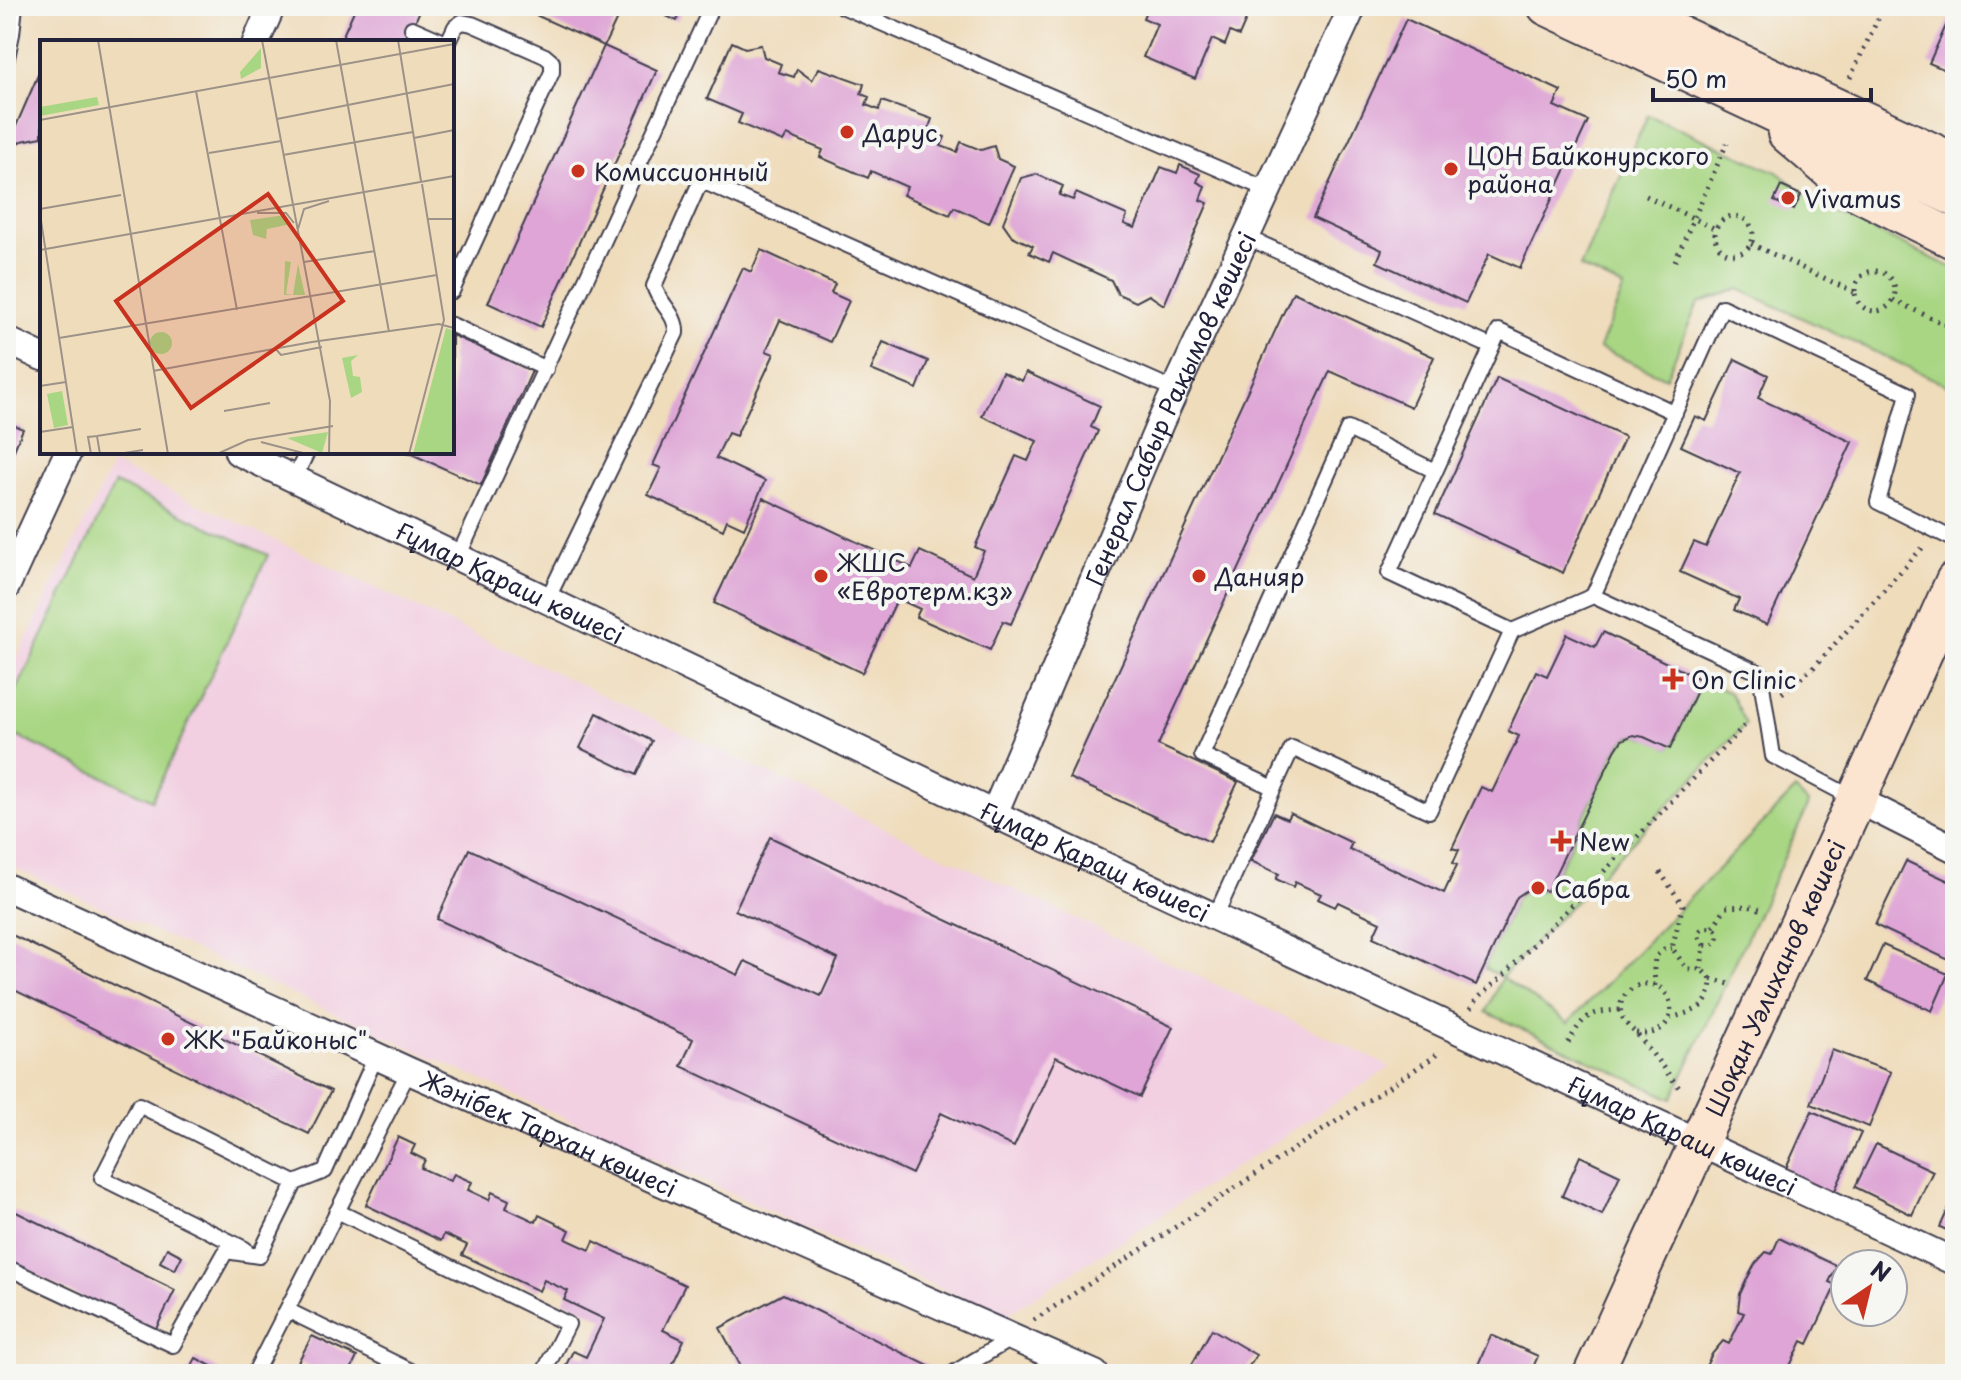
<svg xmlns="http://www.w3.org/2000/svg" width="1961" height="1380" viewBox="0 0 1961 1380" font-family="'Playpen Sans',sans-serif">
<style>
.built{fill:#f2cfe1}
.green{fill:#a8d683;stroke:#657c5f;stroke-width:2}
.building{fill:#dea5d6}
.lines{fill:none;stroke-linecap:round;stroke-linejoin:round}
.lane-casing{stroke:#413e4e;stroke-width:18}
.street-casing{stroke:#413e4e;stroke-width:30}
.secondary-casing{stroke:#413e4e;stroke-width:42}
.path{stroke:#413e4e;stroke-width:5;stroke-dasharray:2 6;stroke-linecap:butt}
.lane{stroke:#fff;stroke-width:14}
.street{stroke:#fff;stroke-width:26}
.secondary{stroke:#fce5d0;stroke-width:38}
.poi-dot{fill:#c8321e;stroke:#f6f6f2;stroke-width:3}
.labels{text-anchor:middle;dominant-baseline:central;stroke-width:8;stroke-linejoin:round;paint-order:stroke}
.poi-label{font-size:24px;fill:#22223b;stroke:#f6f6f2;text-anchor:start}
.street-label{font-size:24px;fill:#22223b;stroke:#f6f6f2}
.inset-road{fill:none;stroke:#9d9288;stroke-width:2}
.view{fill:#c8321e;fill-opacity:0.15;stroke:#c8321e;stroke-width:4}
.inset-edge{fill:none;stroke:#22223b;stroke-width:4}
</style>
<rect width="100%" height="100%" fill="#f6f6f2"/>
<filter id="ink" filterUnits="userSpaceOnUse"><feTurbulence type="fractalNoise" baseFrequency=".0125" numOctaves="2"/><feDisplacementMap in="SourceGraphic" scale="16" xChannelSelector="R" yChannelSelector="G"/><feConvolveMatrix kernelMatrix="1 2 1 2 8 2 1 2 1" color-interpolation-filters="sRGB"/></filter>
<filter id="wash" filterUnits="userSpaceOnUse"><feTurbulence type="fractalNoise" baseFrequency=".006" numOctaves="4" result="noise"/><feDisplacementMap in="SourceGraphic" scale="32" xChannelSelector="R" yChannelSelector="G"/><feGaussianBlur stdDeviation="1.8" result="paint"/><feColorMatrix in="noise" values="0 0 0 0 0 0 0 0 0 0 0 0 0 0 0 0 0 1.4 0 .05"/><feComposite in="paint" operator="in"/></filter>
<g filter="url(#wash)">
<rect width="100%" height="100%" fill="#efdcbb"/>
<path class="built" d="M113,464L1391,1067L1003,1317L6,864V680Z"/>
<path class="green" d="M1648,115L1777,172L1819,205L1955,269V389L1739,289L1698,303L1666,378L1599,348L1624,288L1580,267Z
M115,483L268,555L152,800L6,731V713Z
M1702,680L1730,693L1746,724L1502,977L1568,1023L1795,790L1809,804L1672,1099L1486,1012L1502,977L1484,968L1517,897C1528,890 1535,889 1548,891L1615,751C1632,725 1648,738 1670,748Z"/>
<g id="blocks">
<path class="building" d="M356,6H422L406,42H340Z
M516,6H623L604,46Z
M644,6H683L677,21Z
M1148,6H1252L1239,36L1230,32L1225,45L1212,39L1195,79L1143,57L1157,24L1143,18Z
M1955,6V74L1929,63Z
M1406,19L1561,91L1554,106L1588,121L1520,268L1489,254L1466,303L1377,262L1382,250L1313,218Z
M732,42L745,48L761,45L764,57L781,64L778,72L794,77L797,69L812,80L819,68L864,84L861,94L869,97L866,105L879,110L882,101L932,119L928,130L945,137L941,146L957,152L961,142L981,150L994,146L998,159L1014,166L989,223L954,207L950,215L903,195L907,187L871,171L868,178L820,157L823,150L787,135L783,142L738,123L742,114L707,99Z
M604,46L657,70L541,327L488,303Z
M42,66V137L22,141L6,149Z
M1180,165L1200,174L1197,182L1205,186L1200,200L1208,203L1164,305L1149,295L1136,302L1118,294L1111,280L1053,253L1049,262L1029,253L1033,246L1012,236L1003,223L1021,178L1036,174L1063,186L1059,195L1073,200L1076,193L1127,215L1124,224L1135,228L1161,167L1177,173Z
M1781,186L1801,195L1794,210L1774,201Z
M761,250L835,284L831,293L849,301L830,342L780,320L766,351L774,354L736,436L728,433L716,458L765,481L744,528L727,520L723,530L648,495L661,468L653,465L743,268L751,272Z
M1293,292L1434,357L1411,407L1330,371L1158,745L1238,782L1210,842L1069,778Z
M452,335L532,371L481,485L407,452H452Z
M883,342L928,361L917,389L871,370Z
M1735,359L1768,375L1758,398L1852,442L1767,625L1734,610L1739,599L1680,572L1694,542L1706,547L1740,473L1681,446L1695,416L1706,421Z
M1002,372L1022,381L1026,372L1100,406L1091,427L1098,431L1011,624L1003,621L990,650L916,617L920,609L898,599L904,585L862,673L714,603L763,498L912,568L920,551L973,576L984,551L975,547L1016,456L1028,461L1037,441L982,416Z
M1497,378L1625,437L1563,573L1435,514Z
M6,422L23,429L9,462L6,461Z
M1603,632L1702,680L1670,749L1644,737L1633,735L1622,740L1615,751L1547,891L1536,889L1526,891L1517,897L1476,985L1373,937L1380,922L1338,902L1335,907L1318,899L1321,894L1295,882L1293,887L1276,879L1279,874L1251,861L1274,813L1287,819L1290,813L1352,843L1349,849L1444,893L1457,865L1453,863L1459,850L1452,848L1481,787L1492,792L1519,736L1508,731L1536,671L1547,676L1567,634L1595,647Z
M597,713L652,741L636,775L580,748Z
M770,837L1173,1027L1140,1097L1056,1057L1014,1147L941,1113L912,1174L681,1066L693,1039L437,919L469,849L738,975L745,961L821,996L838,959L735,910Z
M1906,861L1955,884V963L1875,925Z
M6,932L331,1091L309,1134L6,986Z
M1883,945L1948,974L1932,1011L1867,981Z
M1832,1050L1891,1072L1869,1127L1811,1104Z
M1812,1111L1861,1133L1832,1197L1783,1175Z
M398,1137L415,1145L411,1153L425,1160L421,1168L450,1181L454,1174L472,1182L468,1190L489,1200L492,1192L509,1200L506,1208L536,1222L539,1215L570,1230L566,1239L590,1250L594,1241L685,1285L663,1330L684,1340L668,1374H574L575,1371L565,1367L573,1351L586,1357L604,1319L564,1300L568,1291L544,1280L539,1291L462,1255L467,1245L444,1234L441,1241L366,1205Z
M1876,1144L1933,1171L1912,1215L1855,1187Z
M1580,1156L1620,1175L1602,1215L1562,1196Z
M1955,1194V1234L1940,1227Z
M6,1207L175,1290L154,1333L6,1261Z
M1779,1238L1837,1266L1829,1282L1836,1285L1808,1344L1802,1341L1787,1372L1792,1374H1702L1712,1354L1723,1341L1729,1344L1744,1313L1738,1311L1740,1294L1747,1279L1755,1264L1766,1252L1772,1254Z
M167,1248L182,1256L175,1270L160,1262Z
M783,1294L935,1369L927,1374H745L720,1328Z
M1212,1329L1256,1355L1244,1374L1187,1373Z
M1491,1335L1538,1356L1530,1374H1474Z
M312,1336L357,1357L349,1374H324L298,1362Z
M196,1358L219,1370L217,1374H187Z"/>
</g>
</g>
<g filter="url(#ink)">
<use href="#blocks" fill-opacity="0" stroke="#413e4e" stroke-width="2"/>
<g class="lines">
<g class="lane-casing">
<path id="lane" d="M842,6L1268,190
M412,28L444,42
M6,31L12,34L6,62
M12,34L15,6
M448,42L455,27L462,22L472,24L545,56L552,62V72L452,291
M1246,237L1492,347
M452,325L546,369
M1675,413L1499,331L1389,573L1512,631L1593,596L1722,307L1908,394L1878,502L1955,540
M294,479L307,452
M458,557L712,6
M1593,596L1760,673L1773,756L1855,799
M547,600L676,333C677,314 659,304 654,286L697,189L702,184H709L1175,390
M1274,788L1202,755L1348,429L1435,471
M1215,917L1292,748L1429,811L1512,631
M337,1211L568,1324L543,1374
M245,1249L102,1178L139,1105L295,1183
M6,1267L173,1345L226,1251L259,1256L295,1183L325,1171L376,1056
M287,1310L417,1374
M254,1374L409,1071
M952,1374L1012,1338"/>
</g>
<g class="street-casing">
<g id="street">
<path d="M256,42L272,6"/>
<path d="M6,340L42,357"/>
<path id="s1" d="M238,452L994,814L1955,1262"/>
<path d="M6,587L68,452"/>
<path d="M1858,800L1955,849"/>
<path id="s2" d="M994,814L1161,421L1353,6"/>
<path id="s3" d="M6,887L409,1071L1095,1374"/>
</g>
</g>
<g class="secondary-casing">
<g id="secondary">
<path d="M1547,6L1955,197"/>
<path d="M1617,6L1955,163"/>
<path d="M1787,133L1851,188L1955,240"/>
<path id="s4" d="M1593,1374C1713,1109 1837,846 1955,581"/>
</g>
</g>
<path class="path" d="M1850,78L1884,6
M1646,196L1716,229
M1715 235a19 19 0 1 1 38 0a19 19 0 1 1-38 0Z
M1751,244L1854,292
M1675,261L1727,143
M1855 291a20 20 0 1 1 40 0a20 20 0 1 1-40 0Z
M1893,300L1955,329
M1782,693L1814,667L1925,545
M1660,872L1683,905L1672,948L1687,969H1701L1711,979C1710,1009 1696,1010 1671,1018
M1713,927L1726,907L1748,906L1763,910
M1701,969L1704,945C1684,922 1729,923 1716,942C1712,947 1710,945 1704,945
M1711,979L1729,984
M1655,986L1654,969L1655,957L1664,949L1672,948
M1471,1009L1476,999L1502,977L1747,723
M1636,1033C1680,1041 1681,984 1646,984C1640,984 1633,987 1629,991C1613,1005 1622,1023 1636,1033L1680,1089
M1568,1043C1584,1015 1589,1012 1620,1010
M1034,1320L1434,1057L1439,1052"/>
<use href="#lane" class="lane"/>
<use href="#street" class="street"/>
<use href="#secondary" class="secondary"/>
</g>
</g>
<g class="poi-dot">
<circle cx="847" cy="132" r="8"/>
<circle cx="1451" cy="169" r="8"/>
<circle cx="578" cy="171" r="8"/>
<circle cx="1788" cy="198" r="8"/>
<circle cx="821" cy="576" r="8"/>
<circle cx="1199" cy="576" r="8"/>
<path d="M1669 667h8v8h8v8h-8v8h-8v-8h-8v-8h8z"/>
<path d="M1557 829h8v8h8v8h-8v8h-8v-8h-8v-8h8z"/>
<circle cx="1538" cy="888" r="8"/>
<circle cx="168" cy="1039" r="8"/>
</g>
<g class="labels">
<g class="poi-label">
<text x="863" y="132">Дарус</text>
<text x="1467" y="155">ЦОН Байконурского<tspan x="1467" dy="28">района</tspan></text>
<text x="594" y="171">Комиссионный</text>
<text x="1804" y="198">Vivamus</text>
<text x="837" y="562">ЖШС<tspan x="837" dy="28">«Евротерм.кз»</tspan></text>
<text x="1215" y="576">Данияр</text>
<text x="1691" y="679">On Clinic</text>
<text x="1579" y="841">New</text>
<text x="1554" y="888">Сабра</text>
<text x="184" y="1039">ЖК "Байконыс"</text>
</g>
<g class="street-label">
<text stroke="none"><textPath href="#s2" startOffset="442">Генерал Сабыр Рақымов көшесі</textPath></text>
<text stroke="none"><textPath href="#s1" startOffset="302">Ғұмар Қараш көшесі</textPath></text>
<text stroke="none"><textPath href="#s1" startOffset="950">Ғұмар Қараш көшесі</textPath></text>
<text stroke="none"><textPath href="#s4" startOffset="436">Шоқан Уәлиханов көшесі</textPath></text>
<text stroke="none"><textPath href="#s3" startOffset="596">Жәнібек Тархан көшесі</textPath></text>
<text stroke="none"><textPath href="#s1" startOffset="1598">Ғұмар Қараш көшесі</textPath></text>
</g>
</g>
<g transform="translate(40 40)">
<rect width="414" height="414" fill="#efdcbb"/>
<path d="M221,8V28L201,39L200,32ZM57,57L59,65L0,76V67ZM245,175L251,184L227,189L226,199L213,195L210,180ZM245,221L251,222L246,254L253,255L258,224L265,255H244ZM406,288L414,291V414H373ZM110 303a11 11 0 1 1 22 0a11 11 0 1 1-22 0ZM318,315L311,321L313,336L320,337L322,352L311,358L302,318ZM22,351L28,385L14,388L7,354ZM288,392L282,413L247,398Z" fill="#a8d683"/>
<path class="inset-road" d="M58,0L128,414M222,0L290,361L289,414M296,0L349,292M358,0L381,141M156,51L197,270M237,79L414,44M0,80L414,4M374,98L414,90M169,113L241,101M243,115L373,92M0,169L81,155M217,173H246L254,183M0,174L37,414M388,179H414M258,189L264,169L289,161M0,210L414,136M264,222L335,211M19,298L397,235M235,308L241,315L282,307M113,331L272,302L399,284L414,288M0,346L26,342M184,371L230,363M0,392L33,387M57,396L101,389M221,402L267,414M51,414L48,397L57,396L60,414M78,414L103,410M177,414L208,400L293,386M369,414L404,280L382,144"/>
<path class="view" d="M228,154L303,261L151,368L76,261Z"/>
<rect width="414" height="414" class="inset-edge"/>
</g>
<rect width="1961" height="1380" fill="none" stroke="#f6f6f2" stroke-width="32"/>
<g transform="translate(1869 1288) rotate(35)"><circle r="38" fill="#f6f6f2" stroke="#a1a1a9" stroke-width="2"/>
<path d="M0-6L14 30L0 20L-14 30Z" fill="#c8321e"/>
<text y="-12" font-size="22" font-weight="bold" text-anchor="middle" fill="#22223b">N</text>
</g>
<path d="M1653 88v12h218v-12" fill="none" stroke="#22223b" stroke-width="4"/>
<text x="1665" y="88" font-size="24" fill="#22223b" stroke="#f6f6f2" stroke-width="6" paint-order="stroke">50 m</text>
</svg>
